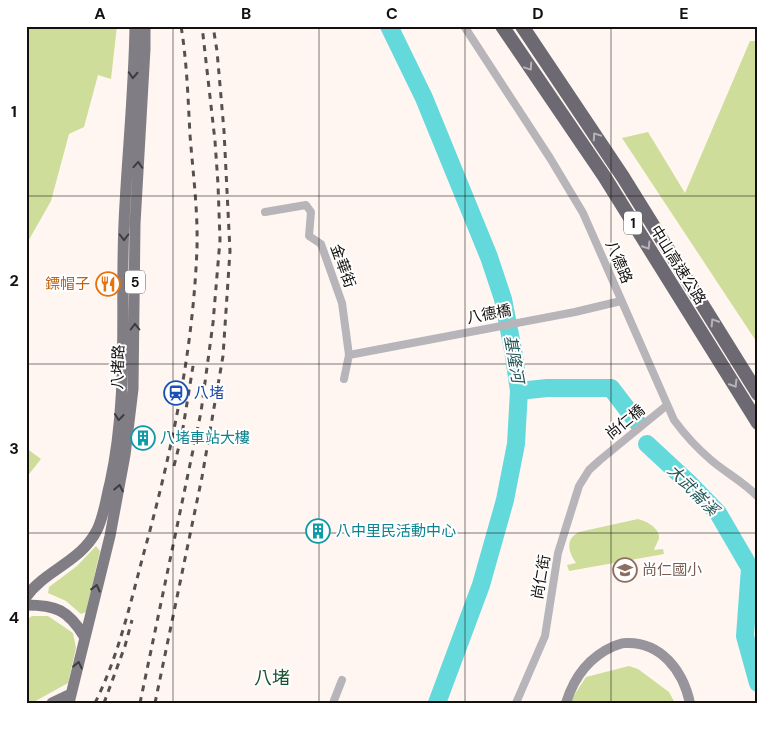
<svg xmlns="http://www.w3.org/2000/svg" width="784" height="729" viewBox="0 0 784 729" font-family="'DM Sans','Noto Sans TC',sans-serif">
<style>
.green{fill:#cfdd9a}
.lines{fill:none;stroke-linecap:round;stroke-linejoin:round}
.river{stroke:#64d9db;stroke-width:18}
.street{stroke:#b7b5b9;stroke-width:8}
.secondary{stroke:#97959b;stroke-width:10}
.primary{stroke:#817d85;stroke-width:11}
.highway{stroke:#6d6972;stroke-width:14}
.rail{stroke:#55514e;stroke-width:3;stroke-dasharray:6 6;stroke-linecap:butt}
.oneway{stroke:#b6b4b8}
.oneway2{stroke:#3f3c3e}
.grid{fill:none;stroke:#13100e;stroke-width:1;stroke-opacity:0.55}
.labels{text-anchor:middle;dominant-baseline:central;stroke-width:4;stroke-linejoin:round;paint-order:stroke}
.shield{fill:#fff;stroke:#5a5856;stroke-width:1}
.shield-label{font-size:14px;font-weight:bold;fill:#13100e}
.street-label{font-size:15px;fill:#13100e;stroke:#fff}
.food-label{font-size:15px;fill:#c56008;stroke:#fff;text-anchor:end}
.transit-label{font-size:15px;fill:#164399;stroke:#fff;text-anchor:start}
.culture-label{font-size:15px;fill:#0d838f;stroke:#fff;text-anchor:start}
.education-label{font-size:15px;fill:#785e54;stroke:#fff;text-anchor:start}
.water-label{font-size:16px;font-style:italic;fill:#245757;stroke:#fff}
.quarter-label{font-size:18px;fill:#195233;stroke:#fff}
.neatline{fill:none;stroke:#13100e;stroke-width:2}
.grid-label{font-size:16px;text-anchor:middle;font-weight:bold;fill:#13100e}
</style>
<rect width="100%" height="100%" fill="#fff6f2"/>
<path class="green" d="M26,26H117L111,79L98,75L84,127L69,134L51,201L26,245Z
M750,41H758V344L622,138L648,132L685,193Z
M26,448L41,459L26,478Z
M638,519C646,521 660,528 659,538C658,542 655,546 654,550L663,549L664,554L569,571L567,565L576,563C568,552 565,539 579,532Z
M96,546L100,551L86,612L81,614L66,601L48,593L49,587L77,566Z
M32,616H48L73,633L76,648L68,683L32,703H26V620Z
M629,666L638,669L669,692L675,703H569L586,677Z"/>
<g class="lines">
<path class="river" d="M389,26L424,98L489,257L503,299L513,350L519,391L516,444L505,500L481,585L437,703
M519,391L547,388H611L637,422
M647,444L689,483L718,513L750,568L745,636L758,683"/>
<path class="street" d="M464,26L550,158L583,213L674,420C685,435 697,448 711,460C726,473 744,482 758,497
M265,212L306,205L311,212L309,236L321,244L342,303L349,355L344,379
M349,355L575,312L621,301
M333,703L342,680
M516,703L545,636L558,553L579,486L589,470L600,460L666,406"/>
<path class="secondary" d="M566,703C574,677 589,657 614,646C618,645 621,643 625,643C661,641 683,671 690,703"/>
<path class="primary" d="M26,597C45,570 81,562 97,530C104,516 106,498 110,483C129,397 120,310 124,223C127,157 134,92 135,26
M26,605C56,605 68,610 84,636
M52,703L71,694
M69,703L110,536L125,455L133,389L135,224L145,49V26"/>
<path class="highway" d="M502,26L604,176L758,423
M522,26L623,177L758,394"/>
<path class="rail" d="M174,466L182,434L194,360
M95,703C118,657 130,605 143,556C171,455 193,353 197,248C198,211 193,173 190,135C188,99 187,62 181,26
M104,703L125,646L132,620
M140,703L201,412L213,323L220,240L218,184L215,141L202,26
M155,703L202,477L223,356L230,251L224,131L217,51L213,26"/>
</g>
<defs><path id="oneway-chevron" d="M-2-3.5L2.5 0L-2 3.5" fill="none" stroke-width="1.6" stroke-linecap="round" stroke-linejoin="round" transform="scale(1.25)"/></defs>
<g class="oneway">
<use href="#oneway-chevron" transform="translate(529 67) rotate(56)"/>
<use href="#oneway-chevron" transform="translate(596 136) rotate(-124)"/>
<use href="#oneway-chevron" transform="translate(647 246) rotate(58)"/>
<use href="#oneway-chevron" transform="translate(714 322) rotate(-122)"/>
<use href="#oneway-chevron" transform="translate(734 384) rotate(58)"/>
</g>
<g class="oneway2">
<use href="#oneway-chevron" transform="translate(133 75) rotate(93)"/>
<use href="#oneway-chevron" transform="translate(138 165) rotate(-86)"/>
<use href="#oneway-chevron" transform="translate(124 237) rotate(90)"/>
<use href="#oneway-chevron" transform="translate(135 327) rotate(-90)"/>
<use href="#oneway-chevron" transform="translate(119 417) rotate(96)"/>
<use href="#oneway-chevron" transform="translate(119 488) rotate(-79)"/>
<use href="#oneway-chevron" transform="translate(96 588) rotate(-76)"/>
<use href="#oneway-chevron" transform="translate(78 665) rotate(-78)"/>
</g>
<path class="grid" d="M173,26V703M319,26V703M465,26V703M611,26V703M26,196H758M26,364H758M26,533H758"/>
<defs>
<g id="restaurant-ring" transform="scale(1.25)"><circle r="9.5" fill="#fff" stroke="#e8710a" stroke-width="1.5"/><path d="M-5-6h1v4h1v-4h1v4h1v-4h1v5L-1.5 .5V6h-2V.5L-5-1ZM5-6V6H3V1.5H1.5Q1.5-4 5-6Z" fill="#e8710a"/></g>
<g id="station-ring" transform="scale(1.25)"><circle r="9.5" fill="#fff" stroke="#1a4fb4" stroke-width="1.5"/><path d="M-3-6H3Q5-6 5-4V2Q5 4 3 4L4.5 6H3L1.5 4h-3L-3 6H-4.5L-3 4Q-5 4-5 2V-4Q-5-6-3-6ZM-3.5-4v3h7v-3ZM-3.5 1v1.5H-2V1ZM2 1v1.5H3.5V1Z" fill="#1a4fb4"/></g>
<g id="building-ring" transform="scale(1.25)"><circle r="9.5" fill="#fff" stroke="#0f9aa8" stroke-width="1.5"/><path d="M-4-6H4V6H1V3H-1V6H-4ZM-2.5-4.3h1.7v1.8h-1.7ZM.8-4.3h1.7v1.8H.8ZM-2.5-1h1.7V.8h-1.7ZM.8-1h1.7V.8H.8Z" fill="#0f9aa8"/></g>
<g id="school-ring" transform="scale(1.25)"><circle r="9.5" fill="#fff" stroke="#8d6e63" stroke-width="1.5"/><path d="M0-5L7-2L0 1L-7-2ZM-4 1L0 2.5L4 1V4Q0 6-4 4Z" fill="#8d6e63"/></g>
</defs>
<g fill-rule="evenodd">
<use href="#restaurant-ring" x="108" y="284"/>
<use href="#station-ring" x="176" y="393"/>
<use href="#building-ring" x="143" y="438"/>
<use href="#building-ring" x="318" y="531"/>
<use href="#school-ring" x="625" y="570"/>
</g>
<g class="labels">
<g class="shield">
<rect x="624" y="211.5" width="18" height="23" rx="4"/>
<rect x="125" y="270.5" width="20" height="23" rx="4"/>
</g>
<g class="shield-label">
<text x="633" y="223">1</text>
<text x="135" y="282">5</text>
</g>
<g class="street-label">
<text transform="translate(619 262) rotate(67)">八德路</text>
<text transform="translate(678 265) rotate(58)">中山高速公路</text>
<text transform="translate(343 266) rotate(70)">金華街</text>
<text transform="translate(489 314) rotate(-11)">八德橋</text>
<text transform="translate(118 367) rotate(-88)">八堵路</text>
<text transform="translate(625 422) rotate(-39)">尚仁橋</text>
<text transform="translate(541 577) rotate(-80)">尚仁街</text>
</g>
<g class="food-label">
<text x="90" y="284">鏢帽子</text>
</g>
<g class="transit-label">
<text x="194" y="393">八堵</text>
</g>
<g class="culture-label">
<text x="160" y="438">八堵車站大樓</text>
<text x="336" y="531">八中里民活動中心</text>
</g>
<g class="education-label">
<text x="642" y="570">尚仁國小</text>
</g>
<g class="water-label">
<text transform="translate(514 359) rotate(80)">基隆河</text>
<text transform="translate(693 490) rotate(45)">大武崙溪</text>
</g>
<g class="quarter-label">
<text x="272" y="678">八堵</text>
</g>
</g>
<rect width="784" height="729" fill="none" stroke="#ffffff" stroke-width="55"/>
<rect x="28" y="28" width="728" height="674" class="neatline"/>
<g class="grid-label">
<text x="100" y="19">A</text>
<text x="246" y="19">B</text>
<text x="392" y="19">C</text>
<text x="538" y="19">D</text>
<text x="684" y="19">E</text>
<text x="14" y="117">1</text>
<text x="14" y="286">2</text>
<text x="14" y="454">3</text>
<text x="14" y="623">4</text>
</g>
</svg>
